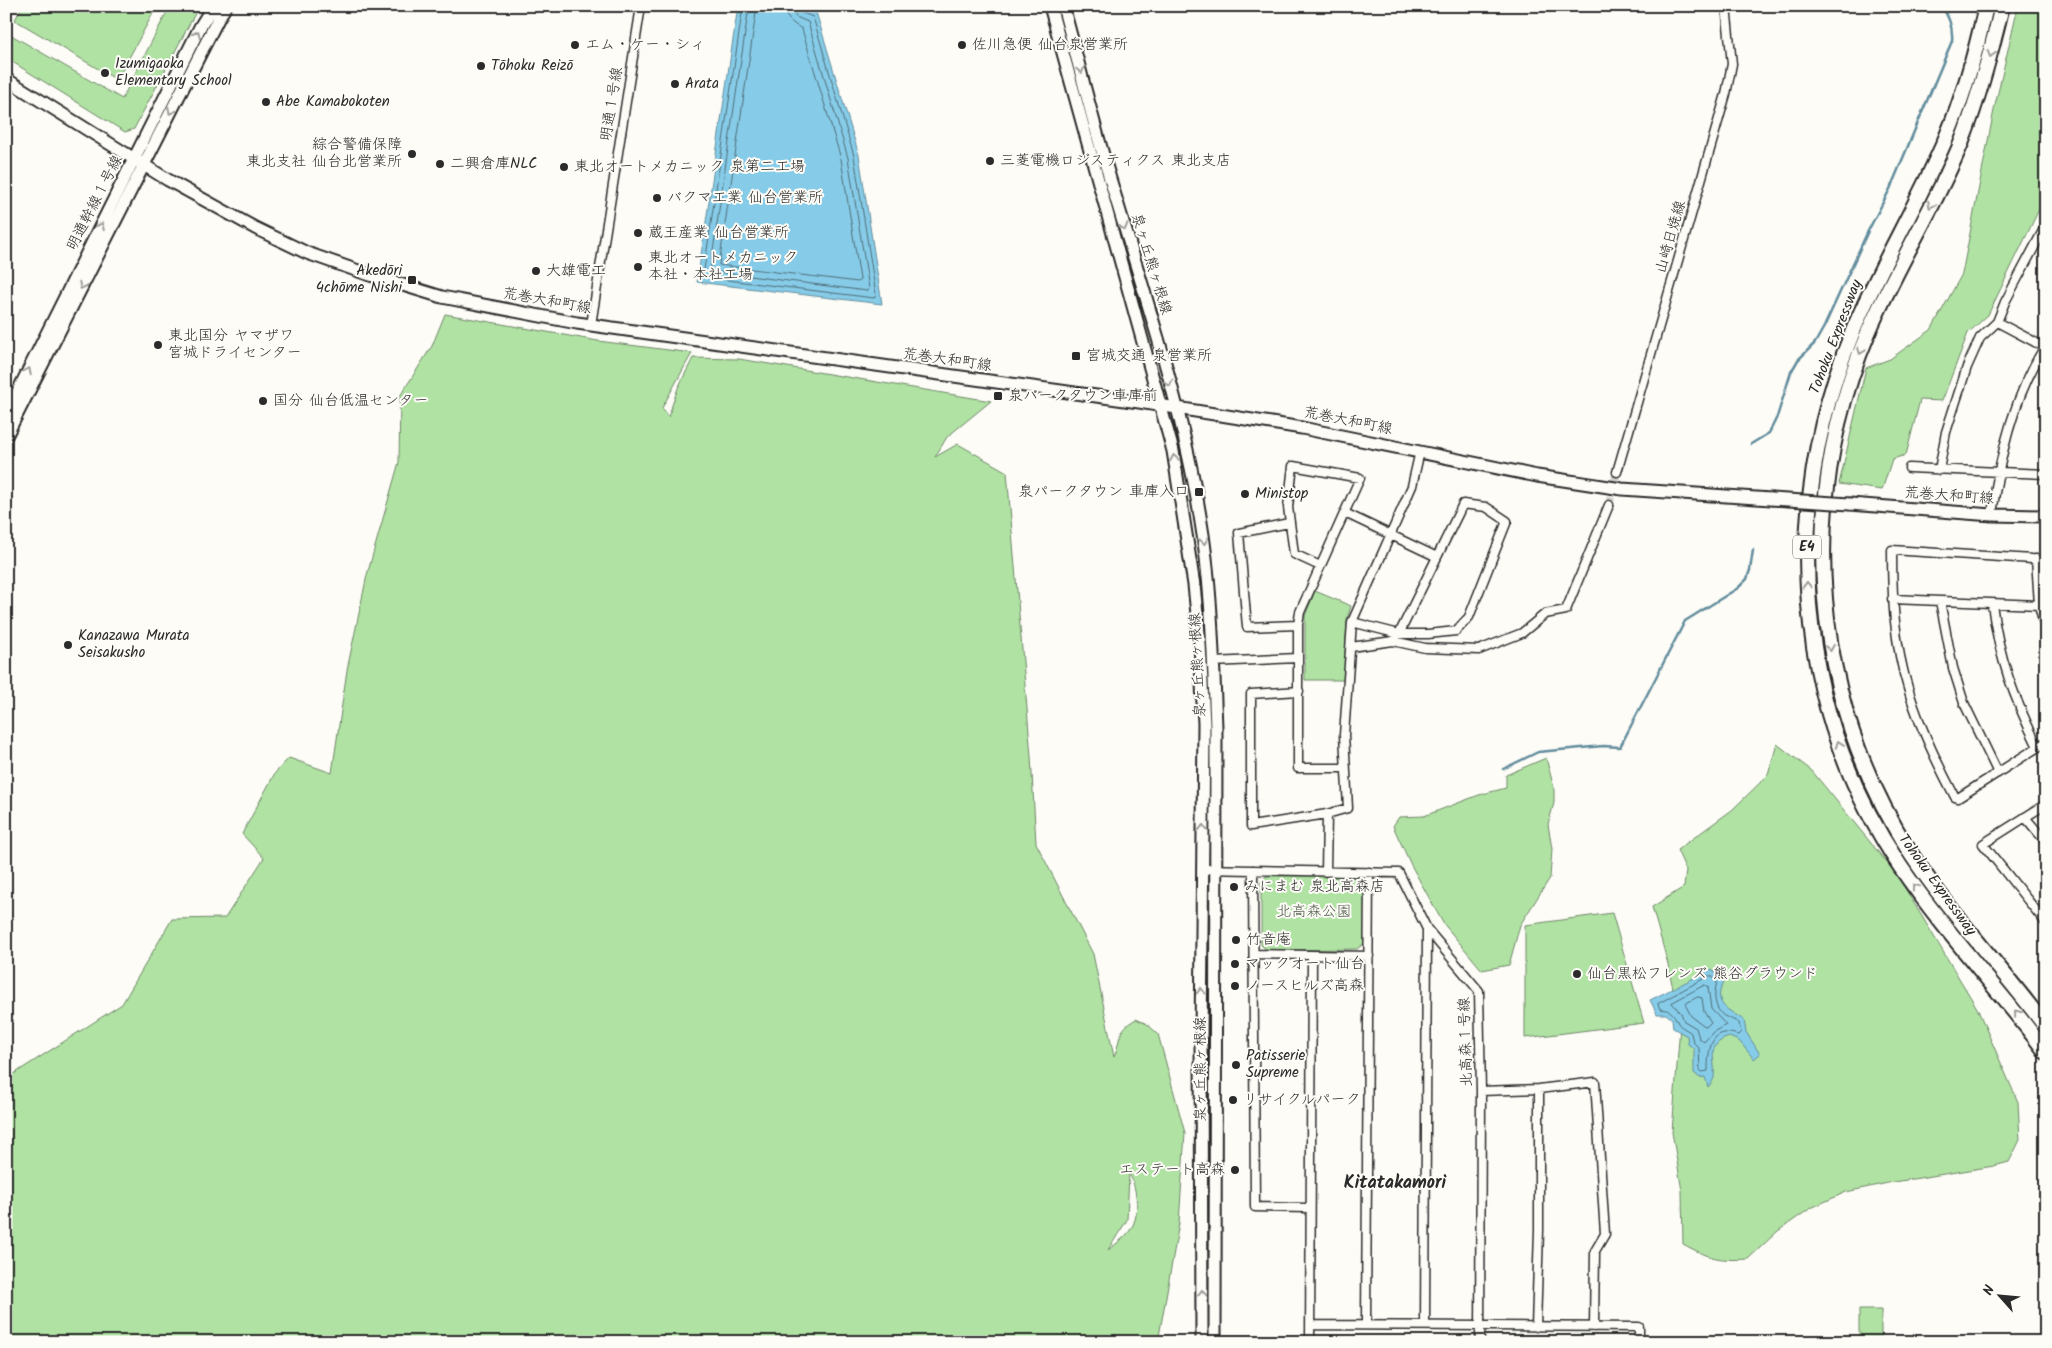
<svg xmlns="http://www.w3.org/2000/svg" width="2052" height="1348" viewBox="0 0 2052 1348" font-family="Kalam,'Klee One',sans-serif">
<style>
.green{fill:#b0e2a3;stroke:#6e8667;fill-rule:evenodd}
.water{fill:#86cce8;stroke:#628c9c}
.lines{fill:none;stroke-linecap:round;stroke-linejoin:round}
.shore{stroke:#4f6b77;stroke-width:1}
.stream{stroke:#628c9c;stroke-width:2.5}
.street-tunnel{stroke:#d3d2ce;stroke-width:8;stroke-dasharray:8 4;stroke-linecap:butt}
.street-casing{stroke:#2b2b2b;stroke-width:11}
.secondary-casing{stroke:#2b2b2b;stroke-width:15}
.highway-casing{stroke:#2b2b2b;stroke-width:18}
.street{stroke:#fdfcf7;stroke-width:8}
.secondary{stroke:#fdfcf7;stroke-width:11}
.highway{stroke:#fdfcf7;stroke-width:14}
.secondary-bridge-casing{stroke:#2b2b2b;stroke-width:15;stroke-linecap:butt}
.secondary-bridge{stroke:#fdfcf7;stroke-width:11}
.oneway{stroke:#9e9e9b}
.poi-dot{fill:#2b2b2b;stroke:#fdfcf7;stroke-width:2}
.labels{text-anchor:middle;dominant-baseline:central;stroke-width:4;stroke-linejoin:round;paint-order:stroke}
.shield{fill:#fdfcf7;stroke:#6a6a68;stroke-width:1}
.shield-label{font-size:14px;font-weight:bold;fill:#2b2b2b}
.poi-label{font-size:15px;fill:#2b2b2b;stroke:#fdfcf7;text-anchor:start}
.street-label{font-size:15px;fill:#2b2b2b;stroke:#fdfcf7}
.park-label{font-size:15px;fill:#4c5949;stroke:#fdfcf7}
.quarter-label{font-size:18px;font-weight:bold;fill:#2b2b2b;stroke:#fdfcf7}
</style>
<rect width="100%" height="100%" fill="#fdfcf7"/>
<filter id="ink" filterUnits="userSpaceOnUse"><feTurbulence type="fractalNoise" baseFrequency=".02" numOctaves="2"/><feDisplacementMap in="SourceGraphic" scale="10" xChannelSelector="R" yChannelSelector="G"/><feConvolveMatrix kernelMatrix="1 2 1 2 8 2 1 2 1" color-interpolation-filters="sRGB"/></filter>
<g filter="url(#ink)">
<path class="green" d="M22,6H157L117,80L15,20Z
M170,6H199L134,129L125,132L6,58V32L122,99Z
M2018,6H2046V195L1988,315L1968,333L1942,401L1920,400L1906,455L1892,459L1882,490L1839,484L1866,368L1890,359L1931,330L1962,274L1994,110Z
M445,314L598,341L692,353L662,408L668,417L678,388L693,358L739,359L991,401L947,437L935,457L958,444L1007,472L1031,756L1036,843L1093,954L1114,1057C1122,1039 1115,1031 1136,1019L1147,1024L1158,1034L1185,1133L1179,1223L1158,1342H6V1079L122,1004L172,919L225,918L264,858L242,834L275,773L289,758L332,773L347,670L367,575L399,462L400,396L432,346ZM1129,1173C1136,1186 1140,1210 1133,1225C1129,1235 1116,1244 1108,1250L1127,1220Z
M1315,591L1351,606L1347,619L1344,680H1305V616Z
M1777,744L1812,771L1897,875L1977,1008L2018,1102L2020,1140L2009,1162L1994,1166L1888,1183L1846,1192L1811,1208L1778,1231L1748,1259C1718,1261 1709,1258 1683,1244L1682,1191L1672,1132L1680,1025L1668,964L1652,907L1684,887L1686,870L1677,850L1732,810L1768,775Z
M1546,758L1554,788V803L1548,824L1552,849L1550,878L1520,925L1509,965L1482,970L1443,923L1411,865L1393,826L1399,817L1424,816L1479,795L1506,788V775Z
M1360,875L1366,881V942L1357,949L1267,950L1261,945V882L1266,876Z
M1612,913L1644,1023L1525,1038V925Z
M1859,1310H1881V1342H1859Z"/>
<path class="water" d="M738,6H793L816,12L859,155L882,304L697,282Z
M1712,969L1724,982C1711,1004 1729,1010 1744,1020L1746,1032L1760,1054L1754,1059L1739,1041L1729,1037C1705,1045 1716,1058 1714,1077C1714,1080 1710,1085 1708,1087L1705,1077L1700,1078L1694,1073V1049L1688,1044L1687,1036L1673,1028L1672,1019L1666,1014H1657L1650,1000Z"/>
<g class="lines">
<path class="shore" d="M743,6L703,277L874,298L876,295L854,156L813,17L800,12L798,6
M749,6L710,271L867,291L869,288L848,158L808,22L796,17L792,6
M757,6L719,265L858,282L860,279L841,159L802,29C792,23 785,19 784,6
M1709,976H1712L1717,983C1713,993 1714,1009 1724,1016C1729,1018 1734,1020 1739,1023L1741,1032L1738,1035C1710,1025 1708,1051 1708,1071L1702,1072L1700,1070L1699,1048L1693,1042L1691,1033C1688,1030 1680,1027 1678,1023C1673,1013 1672,1010 1660,1009L1658,1004Z
M1705,985L1708,987L1711,1009L1726,1025L1713,1032L1704,1042L1699,1038L1696,1028L1684,1021L1681,1013L1672,1003Z
M1698,997L1702,998L1704,1012L1711,1022L1706,1027L1691,1016L1686,1006L1687,1003Z"/>
<path class="stream" d="M1751,444L1769,433L1777,417L1791,372L1798,360L1815,343L1824,327L1868,231L1890,189L1952,41C1953,29 1949,16 1941,6
M1503,769L1538,752L1603,746L1620,747L1685,621L1738,588L1747,579L1750,570L1753,550"/>
<path class="street-tunnel" d="M1609,505L1617,472"/>
<g class="street-casing">
<path id="street" d="M1997,322L2046,348
M591,325L641,6
M1909,468L2046,474
M1939,470L1946,432L1967,367L1980,338L1997,322L2005,302L2046,225
M1617,472L1726,94L1732,64L1726,6
M1992,515C1999,457 2014,395 2046,345
M1289,523L1239,533L1247,627L1298,625L1300,612L1360,478L1293,466L1288,507L1294,554L1320,566
M2036,559L2039,605L2046,632
M2046,560L1892,550C1892,596 1894,643 1908,688C1919,726 1937,763 1955,797L1958,798L2046,742
M1892,599L2039,605
M1940,601L1953,668L1964,703L1998,773
M1992,604C1999,659 2014,698 2038,747
M1352,622L1412,486L1420,451
M1298,625V658
M1399,634L1437,557
M1351,647L1393,641L1425,648L1479,650L1522,633L1545,614L1566,610L1609,505
M1213,662L1298,658V768H1345
M1299,691L1251,694V826L1327,814
M2046,804L1983,844L2046,923
M2025,817L2046,842
M1202,869L1399,873L1427,929L1479,991L1481,1091L1480,1342
M1253,870L1255,1207L1310,1208
M1326,872L1327,814L1348,808L1344,735L1352,622L1399,634H1428L1456,631L1469,617L1507,521L1486,507L1463,504L1437,557L1345,513
M1254,954L1369,956
M1481,1091L1539,1089L1595,1082L1605,1234L1595,1251L1594,1327
M1366,1324L1369,872
M1310,1325L1639,1327V1342
M1425,1325L1427,929
M1536,1327L1539,1230V1089
M1310,1342L1312,956"/>
</g>
<g class="secondary-casing">
<path id="secondary" d="M1050,6L1173,451L1194,585L1200,644L1204,724L1201,1038L1202,1342
M1063,6C1080,68 1095,131 1114,192C1146,299 1182,406 1200,516C1212,585 1213,656 1216,727L1215,1342
M6,79L168,180L255,228L307,253L367,274L442,297L577,323L1139,402L1302,428L1537,476L1622,489L1771,499
M6,415L200,27L213,6
M6,436L219,17L226,6
M1850,504L1992,515L2046,516"/>
</g>
<g class="highway-casing">
<path id="highway" d="M1986,6C1976,51 1964,96 1946,138C1918,204 1880,265 1853,331C1780,507 1793,706 1900,866C1944,931 1999,989 2046,1052
M2002,6C1991,52 1979,97 1962,141C1935,207 1896,267 1868,333C1796,503 1811,698 1911,854C1951,915 2003,969 2046,1027"/>
</g>
<use href="#street" class="street"/>
<use href="#secondary" class="secondary"/>
<use href="#highway" class="highway"/>
<g class="secondary-bridge-casing">
<path id="secondary-bridge" d="M1771,499L1850,504"/>
</g>
<use href="#secondary-bridge" class="secondary-bridge"/>
</g>
<defs><path id="oneway-chevron" d="M-2-3.5L2.5 0L-2 3.5" fill="none" stroke-width="1.6" stroke-linecap="round" stroke-linejoin="round" transform="scale(1.25)"/></defs>
<g class="oneway">
<use href="#oneway-chevron" transform="translate(197 34) rotate(-63)"/>
<use href="#oneway-chevron" transform="translate(1991 54) rotate(106)"/>
<use href="#oneway-chevron" transform="translate(1081 70) rotate(75)"/>
<use href="#oneway-chevron" transform="translate(171 111) rotate(117)"/>
<use href="#oneway-chevron" transform="translate(1931 205) rotate(116)"/>
<use href="#oneway-chevron" transform="translate(101 226) rotate(-63)"/>
<use href="#oneway-chevron" transform="translate(1124 227) rotate(73)"/>
<use href="#oneway-chevron" transform="translate(82 286) rotate(117)"/>
<use href="#oneway-chevron" transform="translate(1861 351) rotate(111)"/>
<use href="#oneway-chevron" transform="translate(28 371) rotate(-63)"/>
<use href="#oneway-chevron" transform="translate(1169 383) rotate(75)"/>
<use href="#oneway-chevron" transform="translate(1174 458) rotate(-100)"/>
<use href="#oneway-chevron" transform="translate(1204 541) rotate(82)"/>
<use href="#oneway-chevron" transform="translate(1807 585) rotate(-91)"/>
<use href="#oneway-chevron" transform="translate(1830 648) rotate(81)"/>
<use href="#oneway-chevron" transform="translate(1839 744) rotate(-110)"/>
<use href="#oneway-chevron" transform="translate(1203 828) rotate(-89)"/>
<use href="#oneway-chevron" transform="translate(1915 887) rotate(-126)"/>
<use href="#oneway-chevron" transform="translate(1201 991) rotate(-90)"/>
<use href="#oneway-chevron" transform="translate(2017 1013) rotate(-128)"/>
<use href="#oneway-chevron" transform="translate(1202 1293) rotate(-90)"/>
</g>
</g>
<g class="poi-dot">
<circle cx="575" cy="45" r="5"/>
<circle cx="962" cy="45" r="5"/>
<circle cx="481" cy="66" r="5"/>
<circle cx="105" cy="73" r="5"/>
<circle cx="675" cy="84" r="5"/>
<circle cx="266" cy="102" r="5"/>
<circle cx="412" cy="154" r="5"/>
<circle cx="990" cy="161" r="5"/>
<circle cx="440" cy="164" r="5"/>
<circle cx="564" cy="167" r="5"/>
<circle cx="657" cy="198" r="5"/>
<circle cx="638" cy="233" r="5"/>
<circle cx="638" cy="267" r="5"/>
<circle cx="536" cy="271" r="5"/>
<rect x="407" y="275" width="10" height="10" rx="2.5"/>
<circle cx="158" cy="345" r="5"/>
<rect x="1071" y="351" width="10" height="10" rx="2.5"/>
<rect x="993" y="391" width="10" height="10" rx="2.5"/>
<circle cx="263" cy="401" r="5"/>
<rect x="1194" y="487" width="10" height="10" rx="2.5"/>
<circle cx="1245" cy="494" r="5"/>
<circle cx="68" cy="645" r="5"/>
<circle cx="1234" cy="887" r="5"/>
<circle cx="1236" cy="940" r="5"/>
<circle cx="1235" cy="964" r="5"/>
<circle cx="1577" cy="974" r="5"/>
<circle cx="1235" cy="986" r="5"/>
<circle cx="1236" cy="1065" r="5"/>
<circle cx="1233" cy="1100" r="5"/>
<circle cx="1235" cy="1170" r="5"/>
</g>
<g class="labels">
<rect class="shield" x="1793" y="535.5" width="28" height="23" rx="4"/>
<g class="shield-label">
<text x="1807" y="547">E4</text>
</g>
<g class="poi-label">
<text x="585" y="45">エム・ケー・シィ</text>
<text x="972" y="45">佐川急便 仙台泉営業所</text>
<text x="115" y="64">Izumigaoka<tspan x="115" dy="17">Elementary School</tspan></text>
<text x="491" y="66">Tōhoku Reizō</text>
<text x="685" y="84">Arata</text>
<text x="276" y="102">Abe Kamabokoten</text>
<text x="402" y="145" text-anchor="end">綜合警備保障<tspan x="402" dy="17">東北支社 仙台北営業所</tspan></text>
<text x="1000" y="161">三菱電機ロジスティクス 東北支店</text>
<text x="450" y="164">二興倉庫NLC</text>
<text x="574" y="167">東北オートメカニック 泉第二工場</text>
<text x="667" y="198">バクマ工業 仙台営業所</text>
<text x="648" y="233">蔵王産業 仙台営業所</text>
<text x="648" y="258">東北オートメカニック<tspan x="648" dy="17">本社・本社工場</tspan></text>
<text x="402" y="271" text-anchor="end">Akedōri<tspan x="402" dy="17">4chōme Nishi</tspan></text>
<text x="546" y="271">大雄電工</text>
<text x="168" y="336">東北国分 ヤマザワ<tspan x="168" dy="17">宮城ドライセンター</tspan></text>
<text x="1086" y="356">宮城交通 泉営業所</text>
<text x="1008" y="396">泉パークタウン車庫前</text>
<text x="273" y="401">国分 仙台低温センター</text>
<text x="1189" y="492" text-anchor="end">泉パークタウン 車庫入口</text>
<text x="1255" y="494">Ministop</text>
<text x="78" y="636">Kanazawa Murata<tspan x="78" dy="17">Seisakusho</tspan></text>
<text x="1244" y="887">みにまむ 泉北高森店</text>
<text x="1246" y="940">竹音庵</text>
<text x="1245" y="964">マックオート仙台</text>
<text x="1587" y="974">仙台黒松フレンズ 熊谷グラウンド</text>
<text x="1245" y="986">ノースヒルズ高森</text>
<text x="1246" y="1056">Patisserie<tspan x="1246" dy="17">Supreme</tspan></text>
<text x="1243" y="1100">リサイクルパーク</text>
<text x="1225" y="1170" text-anchor="end">エステート高森</text>
</g>
<g class="street-label">
<text transform="translate(612 104) rotate(-81)">明通１号線</text>
<text transform="translate(95 203) rotate(-63)">明通幹線１号線</text>
<text transform="translate(1671 237) rotate(-74)">山崎日焼線</text>
<text transform="translate(1151 264) rotate(73)">泉ヶ丘熊ヶ根線</text>
<text transform="translate(547 301) rotate(10)">荒巻大和町線</text>
<text transform="translate(1836 337) rotate(-69)">Tohoku Expressway</text>
<text transform="translate(947 360) rotate(8)">荒巻大和町線</text>
<text transform="translate(1348 421) rotate(11)">荒巻大和町線</text>
<text transform="translate(1949 496) rotate(4)">荒巻大和町線</text>
<text transform="translate(1198 665) rotate(-93)">泉ヶ丘熊ヶ根線</text>
<text transform="translate(1937 885) rotate(54)">Tohoku Expressway</text>
<text transform="translate(1466 1042) rotate(-92)">北高森１号線</text>
<text transform="translate(1201 1069) rotate(-90)">泉ヶ丘熊ヶ根線</text>
</g>
<g class="park-label">
<text x="1314" y="912">北高森公園</text>
</g>
<g class="quarter-label">
<text x="1395" y="1183">Kitatakamori</text>
</g>
</g>
<rect width="2052" height="1348" fill="none" stroke="#fdfcf7" stroke-width="25"/>
<rect x="12" y="12" width="2027" height="1323" fill="none" stroke="#2b2b2b" stroke-width="2" filter="url(#ink)"/>
<g transform="translate(2000 1296) rotate(297)" stroke="#fdfcf7" stroke-width="4" paint-order="stroke">
<path d="M0-4L9 19L0 12L-9 19Z" fill="#2b2b2b"/>
<text y="-8" font-size="14" font-weight="bold" text-anchor="middle" fill="#2b2b2b">N</text>
</g>
</svg>
